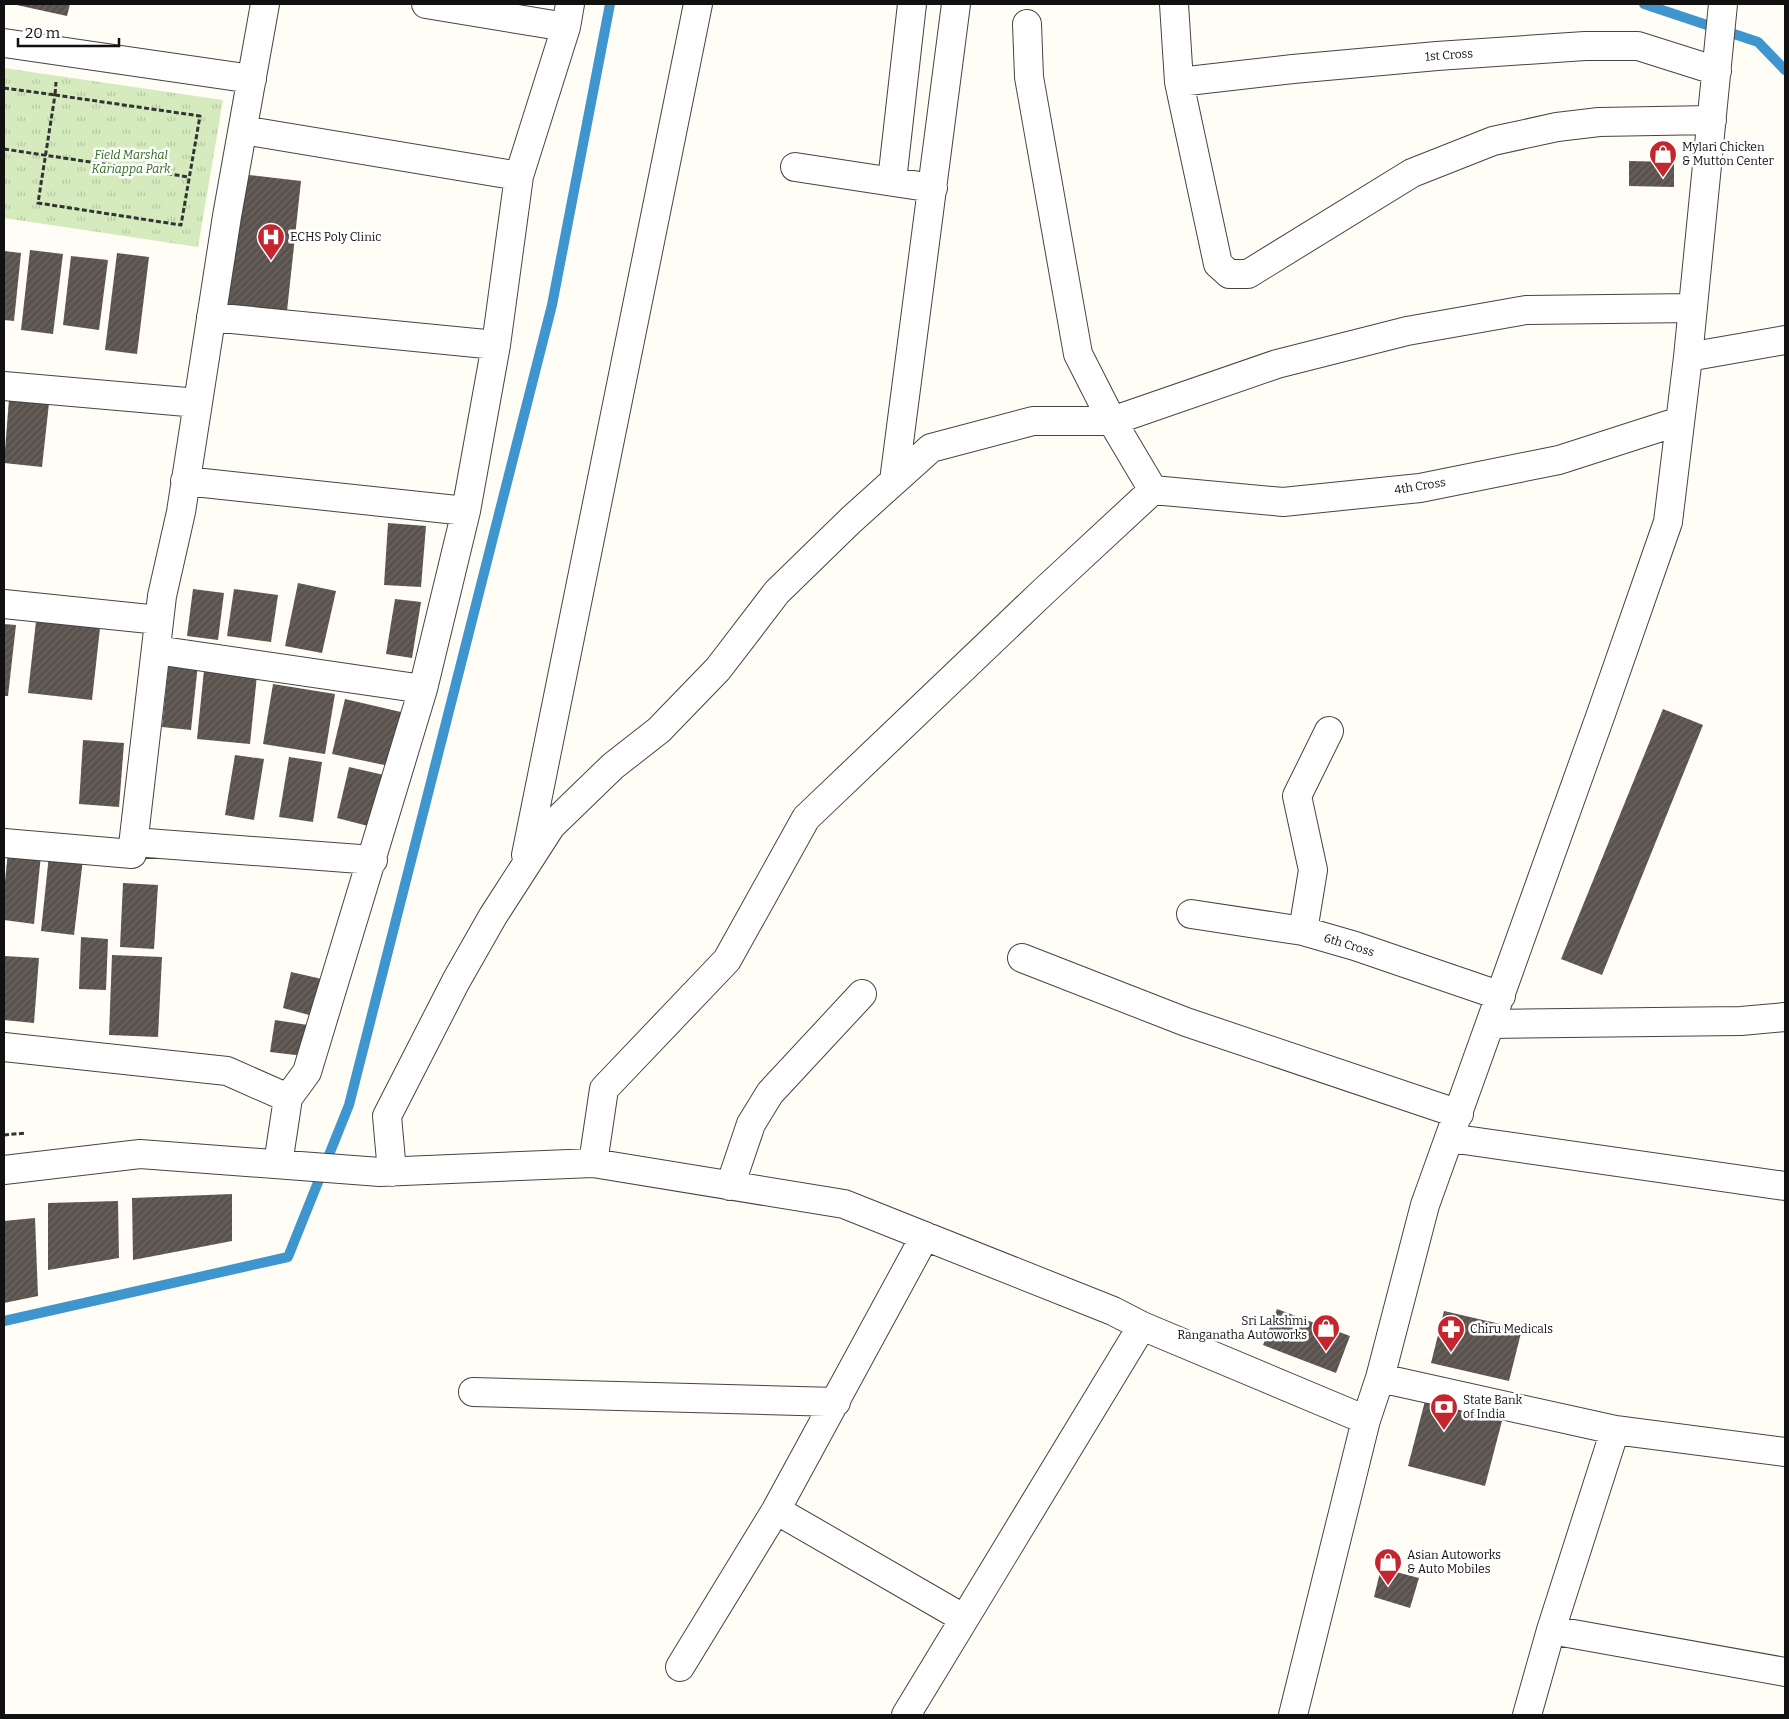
<svg xmlns="http://www.w3.org/2000/svg" width="1789" height="1719" viewBox="0 0 1789 1719" font-family="Bitter,serif">
<style>
.grass{fill:url(#grass-tufts)}
.lines{fill:none;stroke-linecap:round;stroke-linejoin:round}
.stream{stroke:#3f96cf;stroke-width:10}
.building{fill:url(#building-hatch)}
.minor-casing{stroke:#444;stroke-width:30}
.path{stroke:#333;stroke-width:3;stroke-dasharray:5 2.5;stroke-linecap:butt}
.minor{stroke:#fff;stroke-width:28}
.labels{text-anchor:middle;dominant-baseline:central;stroke-width:5;stroke-linejoin:round;paint-order:stroke}
.street-label{font-size:12px;fill:#111;stroke:#fff}
.poi-label{font-size:12px;fill:#111;stroke:#fff;text-anchor:start}
.park-label{font-size:12px;font-style:italic;fill:#2f6b1f;stroke:#fff}
</style>
<defs>
<pattern id="grass-tufts" width="24" height="20" patternUnits="userSpaceOnUse" patternTransform="scale(1.25)"><rect width="24" height="20" fill="#d5ebbd"/><path d="M3 7l-1-3M5 7V3M7 7l1-3M15 17l-1-3M17 17v-4M19 17l1-3" fill="none" stroke="#b6c8a1"/></pattern>
<pattern id="building-hatch" width="6" height="6" patternUnits="userSpaceOnUse" patternTransform="scale(1.25)"><rect width="6" height="6" fill="#5a524d"/><path d="M-1 1l2-2M0 6l6-6M5 7l2-2" fill="none" stroke="#6d6662"/></pattern>
</defs>
<rect width="100%" height="100%" fill="#fffdf5"/>
<path class="grass" d="M4,68L223,100L198,247L4,218Z"/>
<g class="lines">
<path class="stream" d="M1644,4L1758,42L1785,70
M4,1321L288,1257L349,1105L552,305L610,4"/>
</g>
<path class="building" d="M12,4H70L67,16Z
M1629,161L1674,162V187L1629,186Z
M240,174L301,181L287,311L226,305Z
M30,250L63,254L53,334L21,330Z
M4,251L21,253L14,321L4,320Z
M117,253L149,257L137,354L105,350Z
M71,256L108,260L99,330L63,325Z
M9,399L49,403L42,467L4,463Z
M388,523L426,526L421,587L384,585Z
M298,583L336,591L322,653L285,646Z
M193,589L224,593L218,640L187,636Z
M234,589L278,595L271,642L227,636Z
M395,599L421,602L412,658L386,654Z
M36,621L100,628L92,700L28,693Z
M4,624L16,625L8,696H4Z
M169,661L198,664L191,730L162,727Z
M204,670L257,675L250,744L197,739Z
M273,684L335,694L325,754L263,744Z
M345,699L401,712L389,766L332,754Z
M1663,709L1703,725L1602,975L1561,959Z
M83,740L124,743L119,807L79,804Z
M235,755L264,759L254,820L225,815Z
M289,757L322,762L313,822L279,817Z
M349,767L384,775L372,827L337,818Z
M8,851L41,855L34,924L4,920V891Z
M49,855L83,859L74,935L41,931Z
M123,883L158,885L154,949L120,947Z
M81,937L108,939L106,990L79,989Z
M112,955L162,957L158,1037L109,1035Z
M4,956L39,958L34,1023L4,1020Z
M291,972L322,979L313,1016L283,1008Z
M275,1020L308,1025L304,1056L270,1052Z
M232,1194V1241L133,1260L132,1198Z
M118,1201L119,1258L48,1270V1203Z
M35,1218L38,1296L4,1303V1221Z
M1277,1309L1350,1336L1336,1373L1263,1345Z
M1444,1311L1522,1329L1509,1381L1431,1363Z
M1425,1401L1502,1421L1485,1486L1408,1466Z
M1381,1568L1419,1578L1410,1608L1374,1597Z"/>
<g class="lines">
<g class="minor-casing">
<path id="minor" d="M426,4L566,27
M1174,4L1179,82L1218,264L1229,274H1248L1412,173L1493,141L1557,127L1599,122L1712,120
M1027,24L1029,77L1078,354L1112,421L1153,490
M4,43L252,79
M1179,82L1293,69L1437,56L1585,46H1638L1717,71
M243,130L519,176
M795,167L933,188
M892,181L912,4
M211,317L496,345
M1688,357L1785,340
M4,386L198,403
M185,481L466,511
M894,481L956,4
M1153,490L1283,502L1420,488L1559,460L1680,421
M4,604L159,620
M156,650L423,689
M134,842L373,860
M4,843L132,854L162,596L181,512L227,216L265,4
M526,855L698,4
M1191,914L1303,931L1355,946L1501,996
M1303,931L1313,870L1297,796L1329,731
M1022,958L1186,1022L1459,1114
M1490,1024L1741,1021L1785,1017
M4,1047L227,1071L288,1098
M1450,1138L1785,1186
M593,1163L604,1089L727,960L806,818L1043,592L1153,490
M278,1164L288,1098L307,1072L423,689L466,511L496,345L519,176L566,27L570,4
M4,1170L140,1154L380,1172L593,1163L844,1204L1113,1311L1142,1326L1366,1420
M392,1172L387,1116L456,981L493,916L551,826L613,766L659,730L718,669L777,592L851,520L931,448L1033,421H1112L1277,364L1407,331L1526,310L1693,308
M730,1186L751,1124L770,1093L862,994
M925,1236L776,1510L963,1618
M1380,1378L1615,1430L1785,1452
M473,1392L836,1402
M1551,1630L1785,1672
M680,1667L776,1510
M906,1715L1142,1326
M1293,1715L1366,1420L1380,1378L1425,1205L1601,714L1668,522L1688,357L1723,4
M1527,1715L1551,1630L1615,1430"/>
</g>
<path class="path" d="M4,88L55,95L56,82
M55,95L200,116L181,225L38,203Z
M4,149L189,177
M4,1135L26,1133"/>
<use href="#minor" class="minor"/>
</g>
<defs>
<g id="shop-pin" transform="scale(1.4375)"><path d="M0 17L-7.5 6A9.5 9.5 0 1 1 7.5 6Z" fill="#c4262e" stroke="#fff"/><path d="M-5-2.5h2.3a2.7 3.5 0 0 1 5.4 0H5L5.5 6h-11ZM-1.5-2.5h3a1.5 2.3 0 0 0-3 0Z" fill="#fff"/></g>
<g id="hospital-pin" transform="scale(1.4375)"><path d="M0 17L-7.5 6A9.5 9.5 0 1 1 7.5 6Z" fill="#c4262e" stroke="#fff"/><path d="M-5-5h3v3.5h4V-5h3V5h-3V1.5h-4V5h-3Z" fill="#fff"/></g>
<g id="pharmacy-pin" transform="scale(1.4375)"><path d="M0 17L-7.5 6A9.5 9.5 0 1 1 7.5 6Z" fill="#c4262e" stroke="#fff"/><path d="M-2-6h4v4h4v4h-4v4h-4v-4h-4v-4h4Z" fill="#fff"/></g>
<g id="bank-pin" transform="scale(1.4375)"><path d="M0 17L-7.5 6A9.5 9.5 0 1 1 7.5 6Z" fill="#c4262e" stroke="#fff"/><path d="M-6-4H6V4H-6ZM0-2.3a2.3 2.3 0 1 0 0 4.6a2.3 2.3 0 1 0 0-4.6Z" fill="#fff"/></g>
</defs>
<g fill-rule="evenodd">
<use href="#shop-pin" x="1663" y="154"/>
<use href="#hospital-pin" x="271" y="237"/>
<use href="#shop-pin" x="1326" y="1328"/>
<use href="#pharmacy-pin" x="1451" y="1329"/>
<use href="#bank-pin" x="1444" y="1407"/>
<use href="#shop-pin" x="1388" y="1562"/>
</g>
<g class="labels">
<g class="street-label">
<text transform="translate(1449 55) rotate(-4)">1st Cross</text>
<text transform="translate(1420 486) rotate(-9)">4th Cross</text>
<text transform="translate(1349 945) rotate(17)">6th Cross</text>
</g>
<g class="poi-label">
<text x="1682" y="147">Mylari Chicken<tspan x="1682" dy="14">&amp; Mutton Center</tspan></text>
<text x="290" y="237">ECHS Poly Clinic</text>
<text x="1307" y="1321" text-anchor="end">Sri Lakshmi<tspan x="1307" dy="14">Ranganatha Autoworks</tspan></text>
<text x="1470" y="1329">Chiru Medicals</text>
<text x="1463" y="1400">State Bank<tspan x="1463" dy="14">of India</tspan></text>
<text x="1407" y="1555">Asian Autoworks<tspan x="1407" dy="14">&amp; Auto Mobiles</tspan></text>
</g>
<g class="park-label">
<text x="131" y="155">Field Marshal<tspan x="131" dy="14">Kariappa Park</tspan></text>
</g>
</g>
<rect width="1789" height="1719" fill="none" stroke="#111111" stroke-width="10"/>
<path d="M18 38v8h101v-8" fill="none" stroke="#111111" stroke-width="2.5"/>
<text x="25" y="38" font-size="15" fill="#111111" stroke="#ffffff" stroke-width="4" paint-order="stroke">20 m</text>
</svg>
